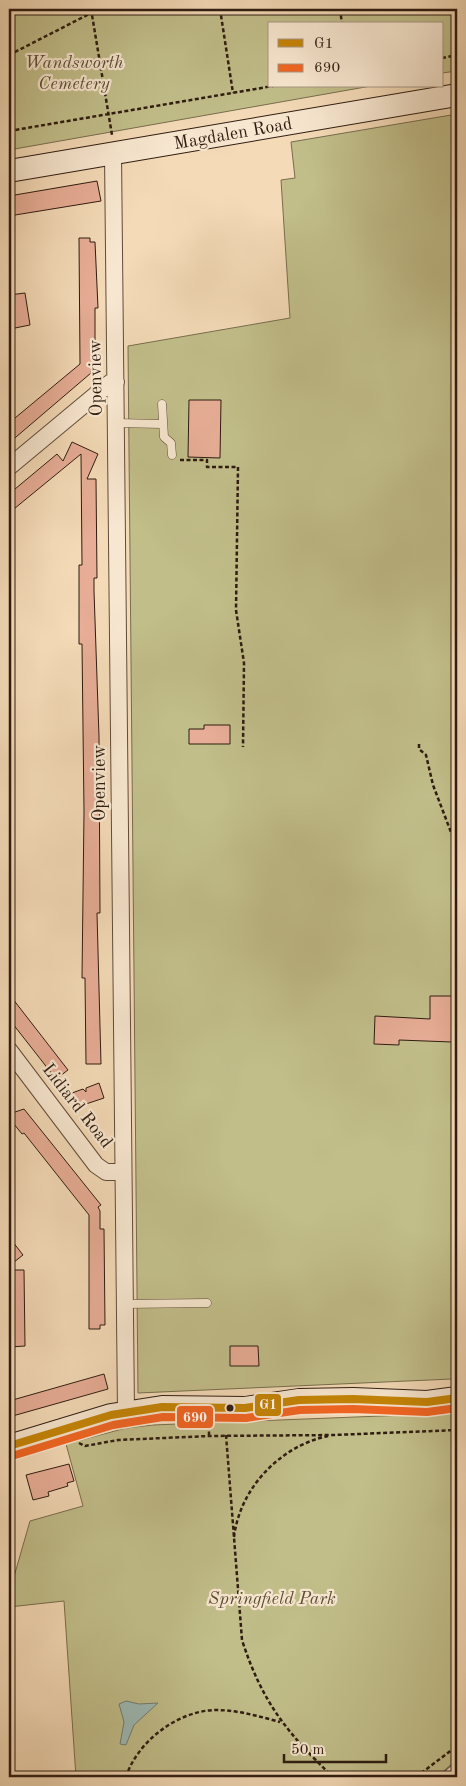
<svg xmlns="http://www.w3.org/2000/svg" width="466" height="1786" viewBox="0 0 466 1786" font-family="'Old Standard TT',serif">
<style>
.green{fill:#c1be8a;stroke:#786d4e}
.water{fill:#9dbab5;stroke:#717b73}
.building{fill:#e7ad96;stroke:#2f1c11}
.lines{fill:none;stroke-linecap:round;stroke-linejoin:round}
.lane-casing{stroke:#604c3a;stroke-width:9}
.street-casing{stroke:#604c3a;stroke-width:18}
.secondary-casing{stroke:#2f1c11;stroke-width:24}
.path{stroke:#2f1c11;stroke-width:2.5;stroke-dasharray:4 2.5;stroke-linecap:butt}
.lane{stroke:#f8e7d0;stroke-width:8}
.street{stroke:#f8e7d0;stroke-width:16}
.secondary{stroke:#f8e7d0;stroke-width:22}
.bus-1-casing{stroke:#f8e7d0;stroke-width:11}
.bus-2-casing{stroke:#f8e7d0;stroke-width:11}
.bus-1{stroke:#c58404;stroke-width:8}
.bus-2{stroke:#f26522;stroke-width:8}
.bus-dot{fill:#2f1c11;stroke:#f8e7d0;stroke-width:2}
.labels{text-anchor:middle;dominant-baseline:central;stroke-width:4.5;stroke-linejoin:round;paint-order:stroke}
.park-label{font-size:18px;font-style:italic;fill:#5b4d35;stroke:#f8e7d0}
.street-label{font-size:18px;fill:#2f1c11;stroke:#f8e7d0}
.line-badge{stroke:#f8e7d0;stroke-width:2}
.badge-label{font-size:14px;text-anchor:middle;font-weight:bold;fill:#fff}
</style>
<rect width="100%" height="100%" fill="#f4dab7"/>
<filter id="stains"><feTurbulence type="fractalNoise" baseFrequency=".004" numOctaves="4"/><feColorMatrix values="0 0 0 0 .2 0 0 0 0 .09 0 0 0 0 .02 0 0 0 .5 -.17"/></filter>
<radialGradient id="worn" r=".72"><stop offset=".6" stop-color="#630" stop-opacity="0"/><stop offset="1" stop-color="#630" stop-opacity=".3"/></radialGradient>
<path class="green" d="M9,9H457V71L442,73V24H270V86H371L9,150Z
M457,114V271H454L457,290V1164L452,1379L138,1393L128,346L290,318L281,180L295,178L291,142Z
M457,1413V1759L437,1777H76L64,1601L9,1607V1594L30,1521L83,1506L66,1444L126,1428L153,1425Z"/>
<path class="water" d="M126,1701L139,1704L158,1703L134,1725L126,1745L120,1744L124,1722L119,1704Z"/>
<path class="building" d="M97,181L101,201L9,216V196Z
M79,238H90V242H95L98,308H95V369H91V373L9,443V423L80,364Z
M25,293L30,325L10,329L9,295Z
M189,400H221L220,458L188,457Z
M72,442L98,454L87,479H96L97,578H94V591L99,737L100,913H97L101,1064H86L85,978H82L84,811L82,644H79V565H82L81,454L9,513V494L57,454L63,461Z
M204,725H230V744H189V729H204Z
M9,994L68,1070L56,1079L9,1019Z
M430,996H453L452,1042L399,1040V1045L374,1044L375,1016L430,1019Z
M99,1083L104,1098L77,1107L72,1093L83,1089L86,1092V1088Z
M24,1109L101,1205L98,1207L100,1211V1229H104L105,1325H100V1329H89V1215L24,1133L22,1134L9,1118V1114Z
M9,1237L23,1255L9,1266Z
M9,1270H24L25,1346L10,1347Z
M230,1346H258L259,1366H230Z
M104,1374L108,1389L9,1417V1401Z
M69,1464L74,1481L67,1483L68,1486L48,1492L49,1496L33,1500L26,1475Z"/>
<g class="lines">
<g class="lane-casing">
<path id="lane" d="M162,404L164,437L171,443L172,455
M116,423L162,424
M125,1304L207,1303"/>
</g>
<g class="street-casing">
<path id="street" d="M113,154L126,1412
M9,467L110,383L116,382
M9,1050L96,1165L106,1172H122
M451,1777L457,1772"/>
</g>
<g class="secondary-casing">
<path id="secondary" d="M9,171L457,95
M9,1446L111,1415L162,1407L245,1408L299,1400L353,1399L427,1402L457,1398"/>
</g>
<path class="path" d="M91,9L112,135
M220,9L233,93
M340,9L342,24
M9,55L99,9
M442,58L457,55
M9,131L273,86
M180,460H207V467H238L236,610L244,663L243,747
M419,744V749L426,755L433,785L457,848
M457,914L454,1034H457
M209,1425V1436
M226,1435L242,1640C262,1702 287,1733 333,1777
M79,1443L85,1446L118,1440L209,1436L334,1435L457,1430
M234,1537C240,1488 280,1446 328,1436
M126,1777C137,1742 177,1711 215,1710C237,1710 258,1716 280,1722
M416,1777L457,1746"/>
<use href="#lane" class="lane"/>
<use href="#street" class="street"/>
<use href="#secondary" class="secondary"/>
<g class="bus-1-casing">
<path id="bus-1" d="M9,1446L111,1415L162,1407L245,1408L299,1400L353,1399L427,1402L457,1398"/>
</g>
<g class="bus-2-casing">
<path id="bus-2" d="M12,1456L113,1425L163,1417L246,1418L300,1410L353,1409L427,1412L457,1408"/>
</g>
<use href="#bus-1" class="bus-1"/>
<use href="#bus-2" class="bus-2"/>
</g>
<circle class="bus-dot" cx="230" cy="1408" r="4.5"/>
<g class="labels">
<g class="park-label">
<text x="74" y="63">Wandsworth<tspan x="74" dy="21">Cemetery</tspan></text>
<text x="272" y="1599">Springfield Park</text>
</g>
<g class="street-label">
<text transform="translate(233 134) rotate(-10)">Magdalen Road</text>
<text transform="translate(96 378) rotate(-91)">Openview</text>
<text transform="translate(100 783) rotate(-90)">Openview</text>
<text transform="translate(77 1106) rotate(52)">Lidiard Road</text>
</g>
</g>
<g class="line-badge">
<rect x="254" y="1393" width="28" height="24" rx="5" fill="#c58404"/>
<rect x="176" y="1405" width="38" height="24" rx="5" fill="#f26522"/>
</g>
<g class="badge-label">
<text x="268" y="1409">G1</text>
<text x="195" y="1422">690</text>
</g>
<rect width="466" height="1786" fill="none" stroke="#f4dab7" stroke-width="30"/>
<rect x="10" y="10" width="446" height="1766" fill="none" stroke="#2f1c11" stroke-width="2.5"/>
<rect x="15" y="15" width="436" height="1756" fill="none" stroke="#2f1c11"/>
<rect x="268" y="22" width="175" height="65" fill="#f8e7d0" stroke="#a89684"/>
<rect x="278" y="39" width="25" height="8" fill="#c58404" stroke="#a89684"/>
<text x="314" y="48" font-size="15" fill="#2f1c11">G1</text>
<rect x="278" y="64" width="25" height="8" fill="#f26522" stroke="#a89684"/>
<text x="314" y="72" font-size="15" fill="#2f1c11">690</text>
<path d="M284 1754v8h102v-8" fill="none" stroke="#2f1c11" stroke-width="2.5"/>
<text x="291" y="1754" font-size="15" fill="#2f1c11" stroke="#f8e7d0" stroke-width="4" paint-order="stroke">50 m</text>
<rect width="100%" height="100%" filter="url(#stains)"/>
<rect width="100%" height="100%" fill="url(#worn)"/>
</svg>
